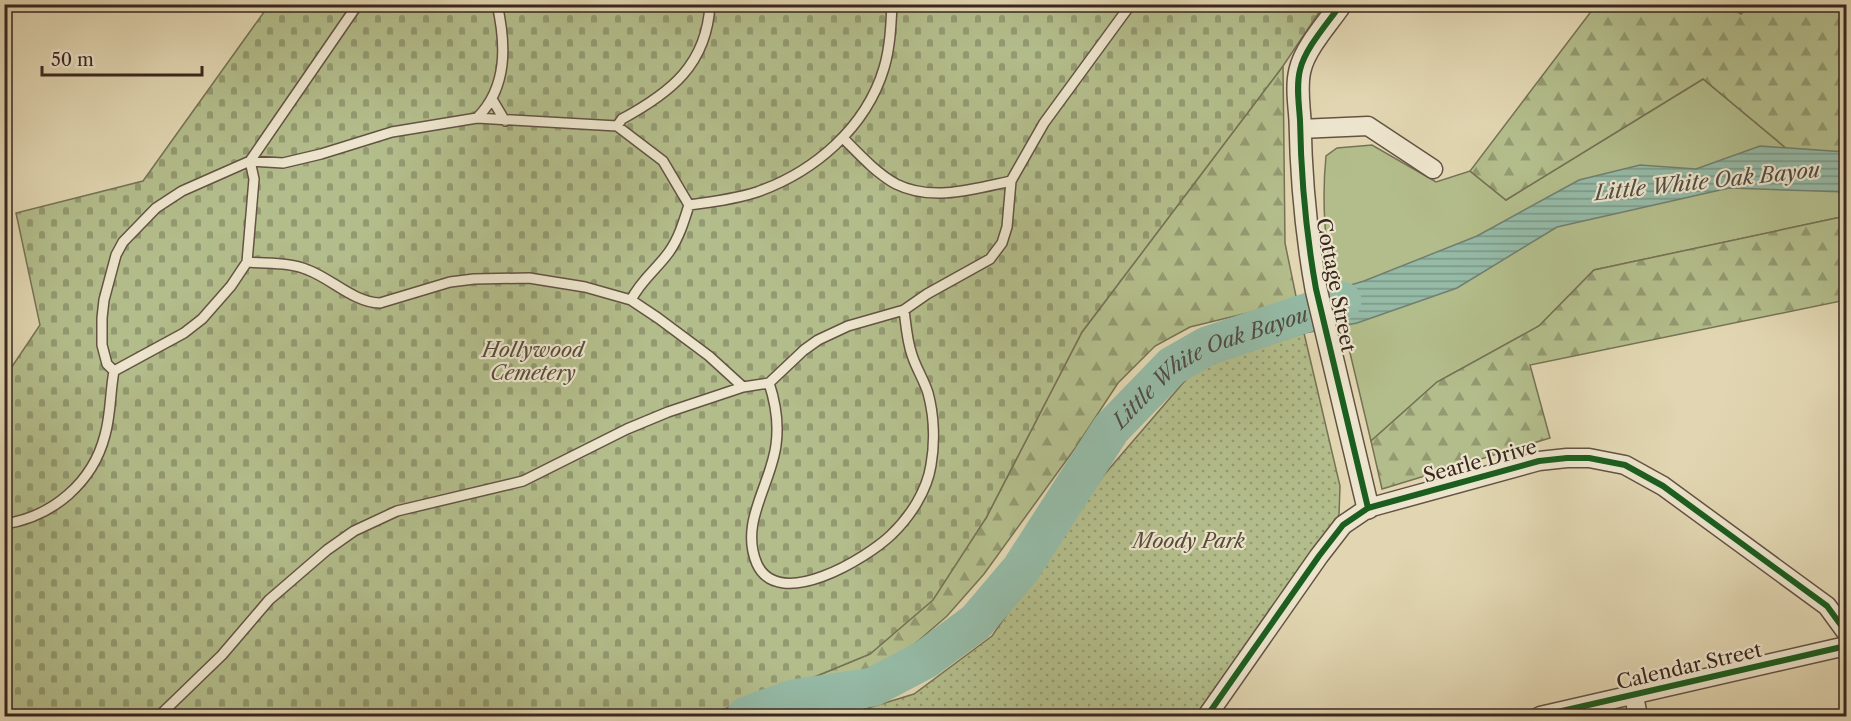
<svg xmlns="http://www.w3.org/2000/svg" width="1851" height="721" viewBox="0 0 1851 721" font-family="'Libre Caslon Text',serif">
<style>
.grass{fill:#b3bd8b;stroke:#767255;stroke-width:1.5}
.forest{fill:url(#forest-firs);stroke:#767255;stroke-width:1.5}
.cemetery{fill:url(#cemetery-stones);stroke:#767255;stroke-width:1.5}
.park{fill:url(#park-dots);stroke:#767255;stroke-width:1.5}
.water{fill:url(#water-rules);stroke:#717f70;stroke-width:1.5}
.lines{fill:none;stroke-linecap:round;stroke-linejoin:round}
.river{stroke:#95baa6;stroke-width:39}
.service-casing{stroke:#645344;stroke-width:12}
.minor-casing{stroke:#645344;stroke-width:21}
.tertiary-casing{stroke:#645344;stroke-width:24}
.service{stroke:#ece4cc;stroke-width:9}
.minor{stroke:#ece4cc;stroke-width:18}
.tertiary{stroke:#ece4cc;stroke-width:21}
.cycleway-casing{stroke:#ece4cc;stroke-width:10}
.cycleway{stroke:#1b5e20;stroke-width:6}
.labels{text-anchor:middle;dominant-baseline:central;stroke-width:4.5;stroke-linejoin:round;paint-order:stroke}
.street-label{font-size:20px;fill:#3a271f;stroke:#ece4cc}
.park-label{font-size:20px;font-style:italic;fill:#584c3a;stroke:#ece4cc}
.water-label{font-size:21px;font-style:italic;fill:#514c41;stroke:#ece4cc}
</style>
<defs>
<pattern id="forest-firs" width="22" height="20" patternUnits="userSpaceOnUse" patternTransform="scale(1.5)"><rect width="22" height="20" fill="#b3bd8b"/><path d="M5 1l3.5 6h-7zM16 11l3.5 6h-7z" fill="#939a71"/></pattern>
<pattern id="cemetery-stones" width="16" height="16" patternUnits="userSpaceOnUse" patternTransform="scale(1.5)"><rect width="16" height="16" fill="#b3bd8b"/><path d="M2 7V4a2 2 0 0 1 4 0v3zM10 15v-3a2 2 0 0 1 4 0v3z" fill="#939a71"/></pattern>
<pattern id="park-dots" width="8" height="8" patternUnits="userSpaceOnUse" patternTransform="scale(1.5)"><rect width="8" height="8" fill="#b3bd8b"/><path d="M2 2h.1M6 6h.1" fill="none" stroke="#939a71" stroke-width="1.8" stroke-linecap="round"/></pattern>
<pattern id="water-rules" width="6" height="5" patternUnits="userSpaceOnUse" patternTransform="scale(1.5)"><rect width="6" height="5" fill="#95baa6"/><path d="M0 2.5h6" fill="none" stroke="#7b9787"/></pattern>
</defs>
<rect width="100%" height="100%" fill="#e1d6b1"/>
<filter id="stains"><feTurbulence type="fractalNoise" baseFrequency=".00333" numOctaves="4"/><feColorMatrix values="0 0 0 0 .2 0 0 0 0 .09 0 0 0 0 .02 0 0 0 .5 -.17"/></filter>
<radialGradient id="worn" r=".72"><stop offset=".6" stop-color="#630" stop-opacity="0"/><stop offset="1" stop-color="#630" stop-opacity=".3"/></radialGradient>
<path class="grass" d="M1703,79L1846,198V216L1594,270L1539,326L1437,382L1371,441L1331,273C1324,234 1322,196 1326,156L1337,148L1372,145L1436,182L1470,171L1506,200Z"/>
<path class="forest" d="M1596,5H1726L1741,14L1750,5H1846V198L1703,79L1506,200L1470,171Z
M1283,66L1285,243L1297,301L1190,327L1155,346L1118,383L1076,447L984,574L947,616L902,655L867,673L706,715L790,687L870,654L986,518L1082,332Z
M1846,216V300L1530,365L1550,438L1382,489L1371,441L1437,382L1539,326L1594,270Z"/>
<path class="cemetery" d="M269,5H1324L1283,66L1082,332L986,518L933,600L870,654L790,687L706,715L693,716H5V377L40,325L16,213L143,181Z"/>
<path class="park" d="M1304,333L1340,486L1339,515L1195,716H842L914,694L992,636L1103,476L1195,369Z"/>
<path class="water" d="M1760,146L1846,152V192L1729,188L1557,227L1457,288L1357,323L1295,335L1287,304L1364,281L1477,236L1579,180L1640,165L1696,169Z"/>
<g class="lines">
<path class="river" id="s1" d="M746,716L793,699L873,687L926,659L976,622L1021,569L1111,429L1172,366L1207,346L1342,301"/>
<g class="service-casing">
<path id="service" d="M492,99L505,121
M477,118C508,87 506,44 497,4
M617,126L622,119C670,93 707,65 710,4
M843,138C859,154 876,173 896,184C932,202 974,189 1011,181
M247,262C267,264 290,262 308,270C332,279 353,302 380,303L450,282L474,279L529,278L585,287L631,300L658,318L709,356L743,387
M631,300C641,280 656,270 669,252C679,238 684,221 689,205
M114,371L184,333L202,319L231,286L247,262L254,179L250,161L283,163L321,154L392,132L477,118L617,126L663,161L689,205C712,202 735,199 757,192C814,172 866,128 884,68C890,48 891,26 892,4
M769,383C776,404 779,423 776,445C771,485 739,523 757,564C779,612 867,558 891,535C910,517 927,491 931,465C935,442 934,415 928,393C924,380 916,368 912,355C907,341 906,325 904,310
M4,524C53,517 93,482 105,435C111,414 110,392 114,371L107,364L102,345V318L104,300L116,255L123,242L156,208L182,191L250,161L358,4
M159,716L222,655L269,600L327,550L354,531L397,511L523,481L627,429L668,412L743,387L769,383L804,350L818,340L848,326L904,310L927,294L990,259L1002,243L1007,227L1011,181L1044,123L1131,4"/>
</g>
<g class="minor-casing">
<path id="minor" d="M1300,129L1368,126L1433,169
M1634,696L1638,716
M1207,716L1319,556L1343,525L1368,508L1539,461L1567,458H1589L1625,465L1663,486L1827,606L1846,632
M1540,716L1846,646"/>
</g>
<g class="tertiary-casing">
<path id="tertiary" d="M1341,4C1328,23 1305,48 1300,70C1296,86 1299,104 1300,120C1301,177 1306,233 1316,289L1368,508"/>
</g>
<use href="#service" class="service"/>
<use href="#minor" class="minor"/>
<use href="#tertiary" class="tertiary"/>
<g class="cycleway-casing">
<path id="cycleway" d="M1341,4C1328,23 1305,48 1300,70C1296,86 1299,104 1300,120C1301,177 1306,233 1316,289L1368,508
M1207,716L1319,556L1343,525L1368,508L1539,461L1567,458H1589L1625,465L1663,486L1827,606L1846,632
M1540,716L1846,646"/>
</g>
<use href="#cycleway" class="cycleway"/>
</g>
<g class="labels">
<g class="street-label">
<text transform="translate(1336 285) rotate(79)">Cottage Street</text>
<text transform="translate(1480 461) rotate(-15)">Searle Drive</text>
<text transform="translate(1689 666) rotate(-13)">Calendar Street</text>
</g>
<g class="park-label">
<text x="533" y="350">Hollywood<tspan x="533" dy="23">Cemetery</tspan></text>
<text x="1189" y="541">Moody Park</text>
</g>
<g class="water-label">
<text transform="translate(1707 181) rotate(-6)">Little White Oak Bayou</text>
<text stroke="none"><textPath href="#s1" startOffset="609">Little White Oak Bayou</textPath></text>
</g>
</g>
<rect width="1851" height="721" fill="none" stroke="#e1d6b1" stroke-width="24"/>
<rect x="6" y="6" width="1839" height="709" fill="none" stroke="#3a271f" stroke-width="3"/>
<rect x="12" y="12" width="1827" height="697" fill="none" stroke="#3a271f" stroke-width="1.5"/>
<path d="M42 66v9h160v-9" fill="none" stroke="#3a271f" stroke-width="3"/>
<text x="51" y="66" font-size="18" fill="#3a271f" stroke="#ece4cc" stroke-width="4.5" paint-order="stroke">50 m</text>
<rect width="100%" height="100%" filter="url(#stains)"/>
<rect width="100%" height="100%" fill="url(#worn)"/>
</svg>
